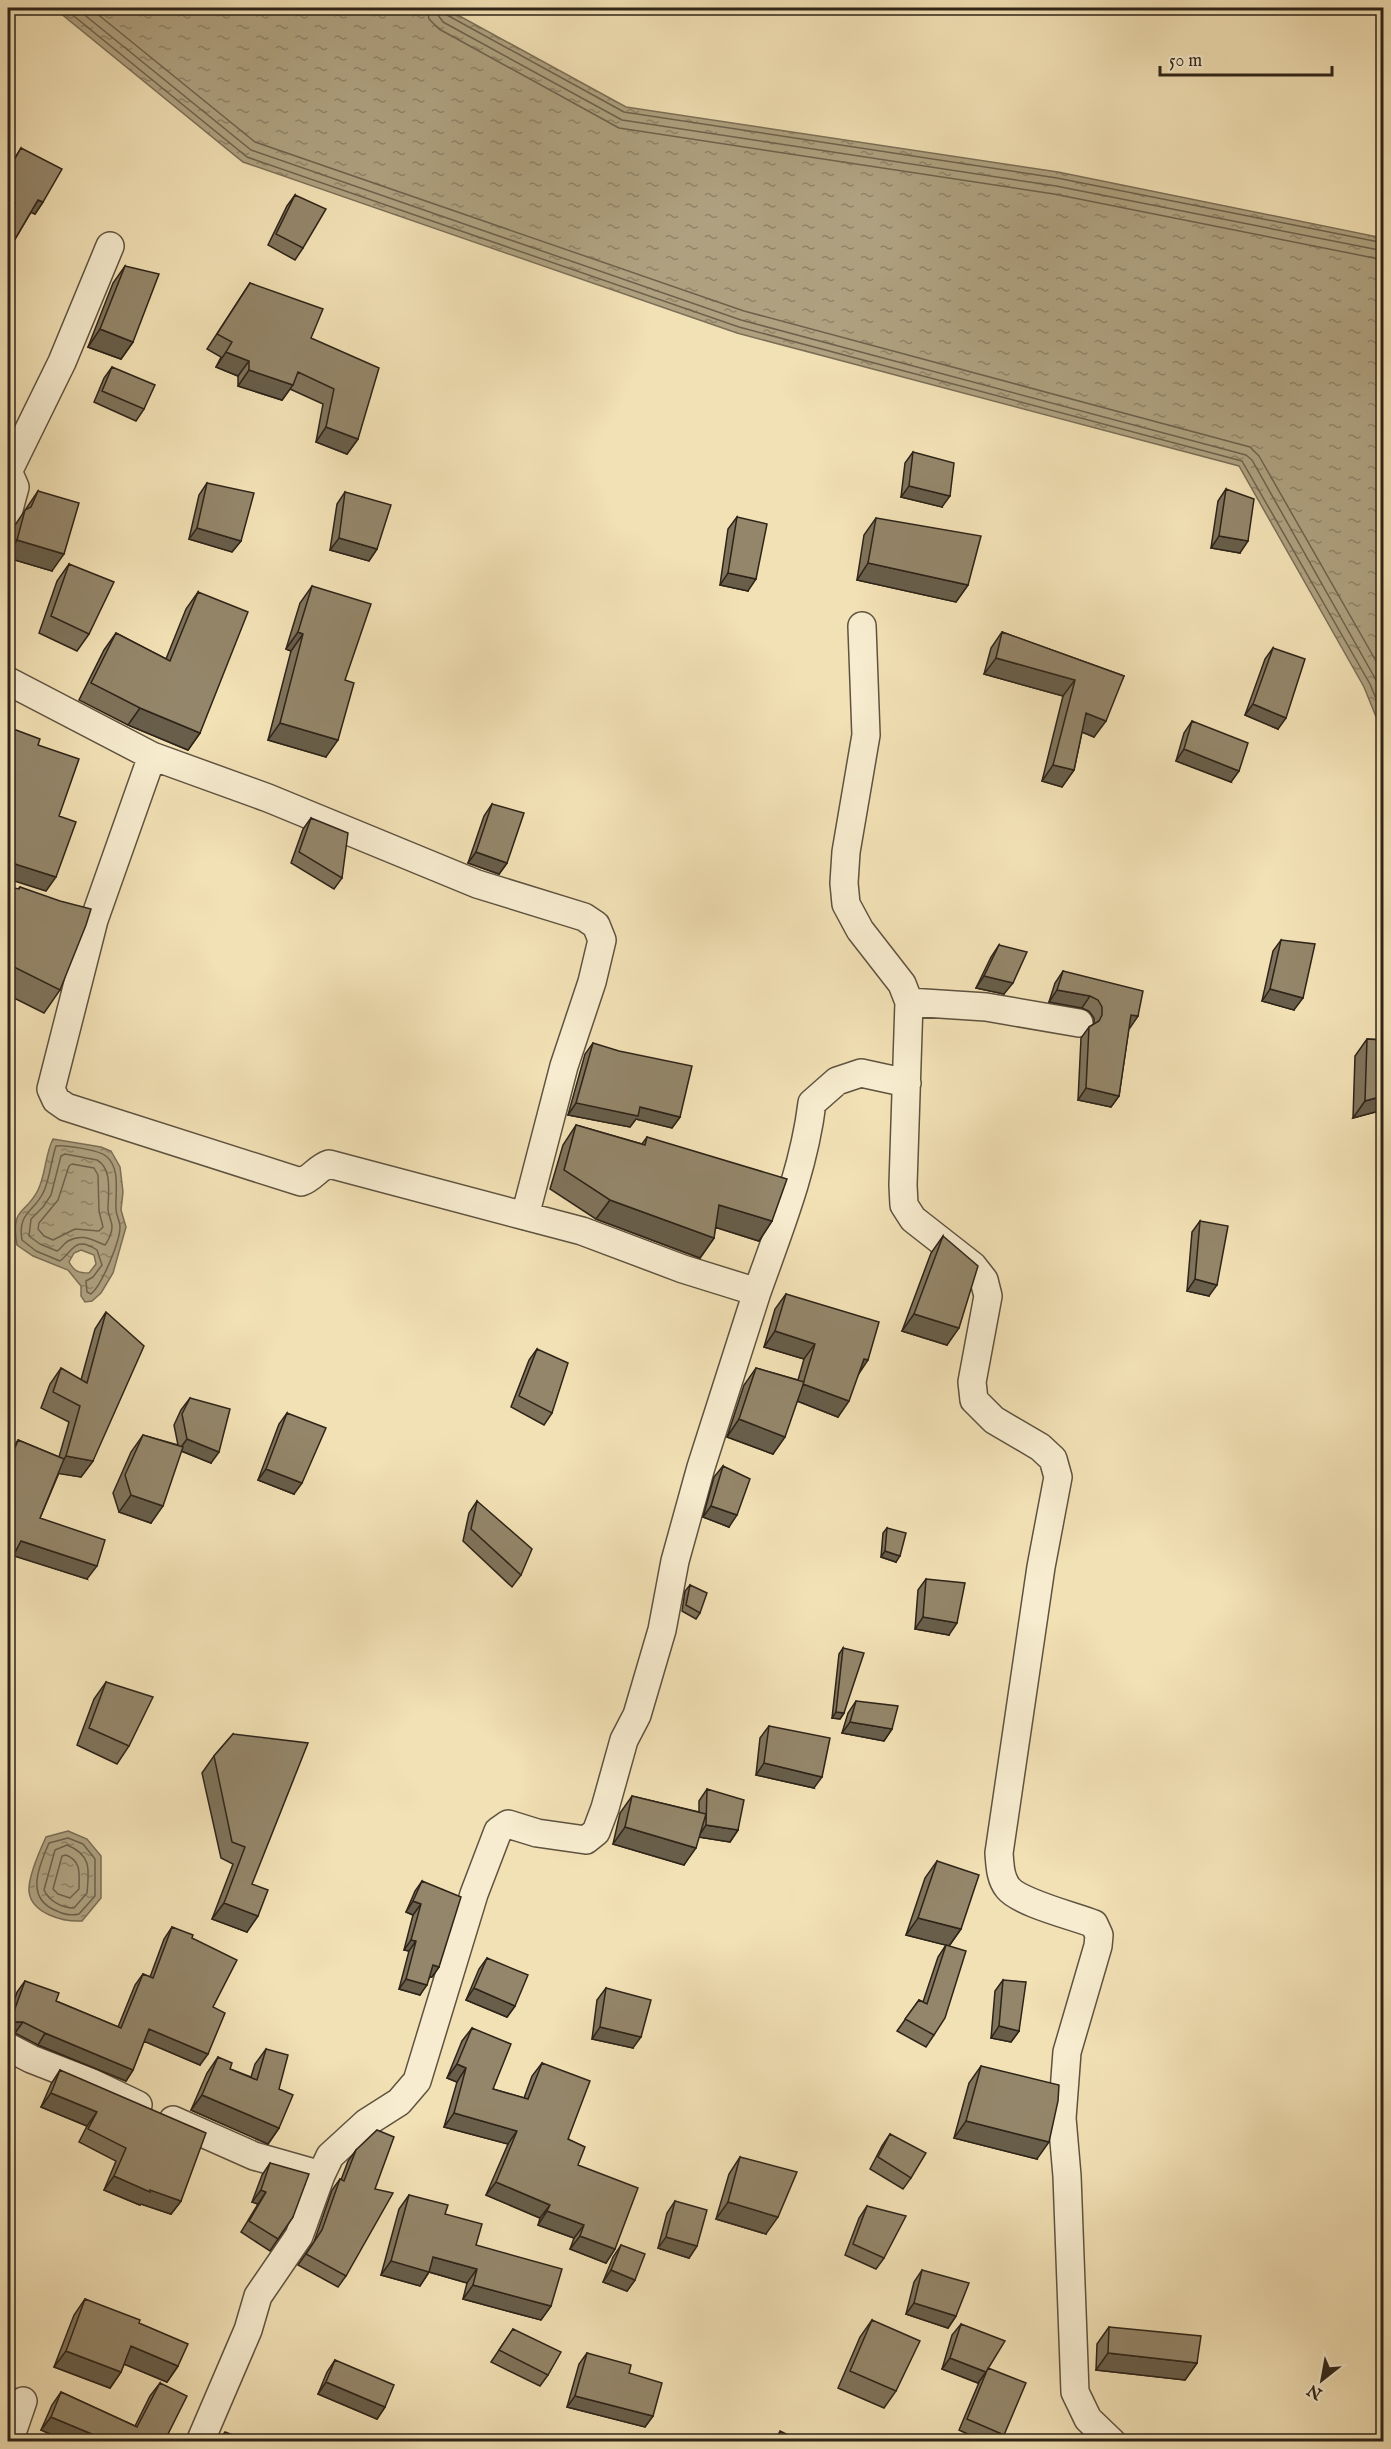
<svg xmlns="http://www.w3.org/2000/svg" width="1391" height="2449" viewBox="0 0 1391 2449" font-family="'IM FELL English',serif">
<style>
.water{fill:url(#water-ripples);stroke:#7b6f57;stroke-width:1.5;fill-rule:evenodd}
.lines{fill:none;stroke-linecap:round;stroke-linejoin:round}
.shore{stroke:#6e624c;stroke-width:1.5}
.minor-casing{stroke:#5f5340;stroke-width:30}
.minor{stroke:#f7eccf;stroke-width:27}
.wall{fill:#7f735b;stroke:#2e2419;stroke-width:1.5}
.shaded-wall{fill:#685e4a;stroke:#2e2419;stroke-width:1.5}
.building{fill:#94866a;stroke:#2e2419;stroke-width:1.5}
</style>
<defs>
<pattern id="water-ripples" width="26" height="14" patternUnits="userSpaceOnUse" patternTransform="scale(1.5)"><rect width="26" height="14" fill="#afa180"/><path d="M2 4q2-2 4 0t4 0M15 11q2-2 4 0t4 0" fill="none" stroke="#8f8368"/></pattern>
</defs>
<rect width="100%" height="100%" fill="#f2e1b5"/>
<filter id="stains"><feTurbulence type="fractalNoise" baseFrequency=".00333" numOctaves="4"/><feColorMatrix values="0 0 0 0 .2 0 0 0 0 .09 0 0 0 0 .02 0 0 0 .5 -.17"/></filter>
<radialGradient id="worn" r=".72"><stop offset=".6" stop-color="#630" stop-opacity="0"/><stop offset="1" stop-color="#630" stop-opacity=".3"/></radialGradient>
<path class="water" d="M54,8H445L626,107L1058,172L1383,238V734L1364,687L1239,466L737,333L243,162Z
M53,1139L101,1147L111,1151L120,1167L123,1192L121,1210L126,1227L113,1273L101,1293L92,1301L85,1302L81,1296V1286L68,1270L33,1256L17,1245C10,1206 26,1215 38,1190C46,1174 45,1154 53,1139ZM81,1250L94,1255L96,1264L89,1273C78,1273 74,1271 69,1262L74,1253Z
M68,1831L87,1839L101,1856V1898L82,1921C64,1922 31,1914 29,1891C28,1877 40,1850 46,1837Z
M1383,2219V2415L1378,2405Z"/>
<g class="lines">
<path class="shore" d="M64,8L247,157L739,327L1242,461L1370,684L1384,718
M76,8L251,150L741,320L1246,455L1252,460L1376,680L1384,698
M90,8L255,142L744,311L1250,447L1259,456L1384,675
M427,8L429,19L439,29L619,128L1054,194L1384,260
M436,8L438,15L443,22L622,120L1056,186L1384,251
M444,8L447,15L624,112L1057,178L1384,243
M56,1146C65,1145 99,1150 106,1156C121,1168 115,1193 116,1209C116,1215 120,1221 120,1227C120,1241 102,1285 91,1294L87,1292L86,1281L93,1277L102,1265L97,1250C75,1235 73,1251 60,1261L36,1251L22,1240C17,1212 35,1212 44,1191C50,1177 51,1161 56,1146Z
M65,1154L97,1160C113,1169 108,1194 108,1209C108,1215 112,1221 112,1227C112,1233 108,1241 105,1245C92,1240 82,1233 68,1241C63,1244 61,1249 57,1251L40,1244L29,1236L31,1219L43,1207L51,1195L61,1156Z
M72,1164L94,1168L98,1175L99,1211L103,1227L99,1231L75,1229L53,1240L44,1236L38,1229L39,1223L58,1200L69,1166Z
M68,1838L83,1844L95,1859V1896L79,1914C71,1916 65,1915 57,1911C25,1899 38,1868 49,1843Z
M67,1845C92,1855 89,1870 87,1893L74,1908C62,1908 49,1901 44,1890L55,1850Z
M66,1855C82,1861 79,1875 79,1889L70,1898L58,1894L53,1889L62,1856Z"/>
<g class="minor-casing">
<path id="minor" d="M8,471L15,487L8,513
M8,472L62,362L110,246
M862,626L866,735L846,852L844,883L846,904L860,930L902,984L909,1002L903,1185L904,1205L913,1219L973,1266L984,1280L988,1296L972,1382L974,1400L994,1420L1040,1447L1053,1459L1058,1477L1041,1567L999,1853C1000,1865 1000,1878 1008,1888C1020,1903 1074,1916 1094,1924L1099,1935L1098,1946L1067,2052L1062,2118L1067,2176L1075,2392L1088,2419L1112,2442
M8,681L152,756L268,798L477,884L584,917L596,925L602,940L592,982L564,1066L525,1216L582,1231L683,1269L757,1292L701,1467L675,1561L662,1630L637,1715L624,1740L605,1808L596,1832L586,1840L537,1833L508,1824L498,1831L474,1894L417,2081L399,2102L366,2123L330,2156L321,2175L299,2236L258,2296L248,2330L200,2442
M152,756L94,920L51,1089L56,1100L66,1107L301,1182C313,1178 317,1168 329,1164L525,1216
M909,1002L986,1007L1079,1023
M757,1292C779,1230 804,1169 812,1103L837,1081L861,1073L907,1083
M8,2047L31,2059L90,2082L138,2105
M173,2120L254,2156L321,2175
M9,2442L23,2401"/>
</g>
<use href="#minor" class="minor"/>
</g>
<path class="wall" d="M21,148L43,202L35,214L31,212L8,251V169Z
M295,195L303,248L295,260L268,245L287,206Z
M125,266L133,342L121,359L88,347L113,283Z
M250,283L311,338L358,439L347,454L316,442L323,404L290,389L282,400L238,386V376L216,367L221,357L207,349Z
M112,367L144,409L136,421L94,402L104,378Z
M913,452L942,507L901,497L905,463Z
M207,483L241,541L232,552L189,539L199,495Z
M1226,489L1240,553L1211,548L1218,501Z
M38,491L52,571L8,558V549L13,528Z
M345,492L377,549L369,561L330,550L337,504Z
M737,517L748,591L720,585L728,529Z
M876,518L968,585L956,602L857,580L864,535Z
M69,564L89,634L77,651L39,633L57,581Z
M312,586L345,680L326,757L268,740L291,651L286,649L300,603Z
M198,592L200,733L188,750L128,725L79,700L104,650L116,633L166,659L186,609Z
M1002,632L1124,676L1094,737L1082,732L1074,770L1062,787L1042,781L1063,696L984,674L991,648Z
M1273,648L1278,729L1245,715L1265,659Z
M1192,721L1231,782L1176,761L1184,733Z
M492,804L507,863L499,874L468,863L484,816Z
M311,818L342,878L334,889L291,863L303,829Z
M8,887L18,889L20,887L60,990L44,1013L8,995Z
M1281,940L1294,1010L1262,1001L1273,951Z
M999,945L1004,994L976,988L991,957Z
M1063,971L1138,1016L1129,1027L1119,1096L1111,1107L1078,1100L1081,1038L1089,1027L1094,1024V1018L1089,1011L1082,1008L1049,1002L1055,983Z
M1367,1039L1383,1040V1110L1353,1118L1355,1056Z
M593,1043L680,1117L672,1128L636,1119L630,1127L568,1115L585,1054Z
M576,1125L642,1144L647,1137L772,1221L759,1241L715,1227L714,1238L700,1258L596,1219L550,1189L563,1145Z
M1200,1221L1209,1296L1187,1291L1192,1232Z
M943,1236L947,1345L902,1331L931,1253Z
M786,1294L858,1375L838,1417L797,1401L773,1454L727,1437L744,1385L756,1368L798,1380L804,1359L764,1347L775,1309Z
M106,1312L93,1461L81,1477L59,1473L40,1518L87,1579L13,1555L8,1566V1456L18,1440L59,1457L69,1422L41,1408L50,1384L61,1368L81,1380L95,1329Z
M537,1349L552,1413L544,1425L511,1407L529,1360Z
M190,1398L211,1463L181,1451L151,1523L119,1512L113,1493L131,1452L143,1435L178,1445L174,1425L181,1410Z
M287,1413L294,1494L258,1480L279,1424Z
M723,1466L729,1527L703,1517L714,1477Z
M477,1501L521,1575L512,1587L463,1541L469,1513Z
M887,1528L896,1562L881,1557L883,1533Z
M926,1579L949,1635L915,1629L918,1590Z
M690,1585L700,1613L696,1619L682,1611L685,1591Z
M843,1648L844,1713L840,1719L832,1718L839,1654Z
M106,1682L129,1746L117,1764L77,1745L94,1699Z
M856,1701L892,1729L884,1741L842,1733L848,1713Z
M769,1726L814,1788L756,1775L760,1738Z
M233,1734L252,1884L247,1932L212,1919L233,1864L221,1858L202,1773L214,1756Z
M707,1789L738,1830L730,1842L699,1837L684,1865L613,1844L620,1813L632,1796L699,1812V1801Z
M937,1861L961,1929L949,1946L934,2035L926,2047L897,2031L919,2000L923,2002L938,1957L946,1945L906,1935L925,1878Z
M422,1881L439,1967L432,1977H430L420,1995L399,1989L409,1951L404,1950L413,1915L406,1912L415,1891Z
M172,1927L192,1938L213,2007L200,2065L144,2041L133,2070L126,2081L38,2045L15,2033H8V2019L17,1992L25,1981L56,2001L118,2027L135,1985L143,1974L150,1977L164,1939Z
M487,1958L515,2006L507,2017L466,2000L479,1969Z
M1003,1980L1019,2031L1011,2042L991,2038L995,1991Z
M606,1988L633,2048L592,2039L597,2000Z
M472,2028L493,2089L524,2098L532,2076L542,2063L578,2165L615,2249L606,2263L570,2249L574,2238L538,2225L540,2218L486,2195L508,2144L444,2127L457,2082L447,2078L462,2041Z
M266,2049L279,2089V2128L268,2144L191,2110L207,2073L218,2057L230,2069L251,2077L255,2064Z
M981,2066L1037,2159L954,2138L969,2083Z
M60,2070L181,2201L171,2214L141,2204L140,2205L104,2190L116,2161L79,2142L87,2126L41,2107L51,2084Z
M890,2134L911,2178L903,2189L870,2169L882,2146Z
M356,2150L375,2189L346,2276L338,2287L298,2265L314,2242L332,2190L340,2179L341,2180L348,2161Z
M740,2157L766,2234L716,2219L729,2174Z
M270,2163L293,2217L270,2251L241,2232L258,2204L252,2202L262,2175Z
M409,2195L445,2214L476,2245L551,2306L541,2320L463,2299L467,2283L429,2272L420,2286L381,2275L399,2209Z
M675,2201L697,2246L689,2258L658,2248L667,2213Z
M867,2206L884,2258L876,2269L845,2255L859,2218Z
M621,2245L635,2280L627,2291L603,2282L613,2257Z
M922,2270L956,2316L948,2328L906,2314L914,2282Z
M85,2299L139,2323L178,2366L167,2382L124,2364L121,2372L110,2388L54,2367L74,2315Z
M872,2320L896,2391L884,2408L838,2388L860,2337Z
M961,2324L986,2372L978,2383L942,2369L952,2335Z
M1109,2327L1197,2363L1185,2380L1096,2370L1097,2344Z
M513,2329L548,2375L540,2386L491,2362Z
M587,2353L629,2373L653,2416L645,2427L567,2407L579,2364Z
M335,2360L385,2407L377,2419L318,2394L327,2372Z
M988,2368L1004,2435L1000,2442H985L959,2430L980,2380Z
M160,2383L164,2442H69L41,2430L52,2405L61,2392L135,2426L150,2396Z"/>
<path class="shaded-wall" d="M38,200L43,202L35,214L30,212Z
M100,329L133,342L121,359L88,347Z
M226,352L249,361L238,376L216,367Z
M249,370L293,385L282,400L238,386Z
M326,427L358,439L347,454L316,442Z
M909,486L950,496L942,507L901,497Z
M197,528L241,541L232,552L189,539Z
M1219,536L1248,541L1240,553L1211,548Z
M339,538L377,549L369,561L330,550Z
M17,540L64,554L52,571L8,558V554Z
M868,563L968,585L956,602L857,580Z
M728,573L756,579L748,591L720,585Z
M298,632L303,634L291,651L286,649Z
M996,658L1075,680L1063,696L984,674Z
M1253,704L1286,718L1278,729L1245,715Z
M140,708L200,733L188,750L128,725Z
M1086,713L1106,721L1094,737L1075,729Z
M280,723L338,740L326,757L268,740Z
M1184,749L1239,771L1231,782L1176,761Z
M1053,765L1074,770L1062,787L1042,781Z
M476,852L507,863L499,874L468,863Z
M8,861L56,877L46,891L8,879Z
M984,976L1013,983L1004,994L976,988Z
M1270,989L1303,998L1294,1010L1262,1001Z
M1057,990L1090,996L1082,1008L1049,1002Z
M1131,1015L1138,1016L1130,1028L1123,1026Z
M1086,1088L1119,1096L1111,1107L1078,1100Z
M1383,1096V1110L1353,1118L1365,1101Z
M576,1103L640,1107L680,1117L672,1128L636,1119L630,1127L568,1115Z
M610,1200L714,1238L700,1258L596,1219Z
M719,1205L772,1221L759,1241L705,1224Z
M1195,1279L1217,1285L1209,1296L1187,1291Z
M914,1314L959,1328L947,1345L902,1331Z
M775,1331L815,1344L804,1359L764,1347Z
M864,1359L868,1360L858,1375Z
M803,1384L849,1401L838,1417L792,1399Z
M739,1419L785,1437L773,1454L727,1437Z
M187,1439L219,1452L211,1463L179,1450Z
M66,1456L93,1461L81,1477L55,1473Z
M266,1469L302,1483L294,1494L258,1480Z
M131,1495L163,1506L151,1523L119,1512Z
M711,1506L737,1515L729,1527L703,1517Z
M21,1541L97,1566L87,1579L11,1555Z
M885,1551L900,1556L896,1562L881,1557Z
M923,1617L957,1623L949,1635L915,1629Z
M836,1712L844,1713L840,1719L832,1718Z
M850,1722L892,1729L884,1741L842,1733Z
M764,1763L822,1777L814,1788L756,1775Z
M706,1825L738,1830L730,1842L698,1837Z
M625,1827L696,1848L684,1865L613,1844Z
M413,1901L421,1904L413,1915L406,1912Z
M224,1903L258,1916L247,1932L212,1919Z
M918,1918L961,1929L949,1946L906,1935Z
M411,1940L416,1941L409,1951L404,1950Z
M433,1965L439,1967L432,1977L426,1976Z
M406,1979L427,1985L420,1995L399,1989Z
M474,1988L515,2006L507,2017L466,2000Z
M10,2022H23L15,2033H8V2025Z
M999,2026L1019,2031L1011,2042L991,2038Z
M600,2027L641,2037L633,2048L592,2039Z
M149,2029L208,2054L200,2065L141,2040Z
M45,2033L133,2070L126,2081L38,2045Z
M457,2064L466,2068L457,2082L447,2078Z
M51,2093L97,2112L87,2126L41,2107Z
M202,2095L279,2128L268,2144L191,2110Z
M454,2113L517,2131L508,2144L444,2127Z
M966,2121L1049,2142L1037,2159L954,2138Z
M114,2176L181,2201L171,2214L141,2204L140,2205L104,2190Z
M496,2182L550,2205L540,2218L486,2195Z
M261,2190L266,2192L258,2204L252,2202Z
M728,2202L778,2217L766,2234L716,2219Z
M547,2211L584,2225L574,2238L538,2225Z
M580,2236L615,2249L606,2263L570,2249Z
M666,2237L697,2246L689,2258L658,2248Z
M433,2257L477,2269L467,2283L429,2272L420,2286L381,2275L391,2261Z
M611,2270L635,2280L627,2291L603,2282Z
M473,2285L551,2306L541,2320L463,2299Z
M914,2303L956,2316L948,2328L906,2314Z
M131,2346L178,2366L167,2382L119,2362Z
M66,2351L121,2372L110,2388L54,2367Z
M1108,2353L1197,2363L1185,2380L1096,2370Z
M950,2358L986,2372L978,2383L942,2369Z
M326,2382L385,2407L377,2419L318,2394Z
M575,2396L653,2416L645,2427L567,2407Z
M51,2417L111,2442H69L41,2430Z"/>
<path class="building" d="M21,148L62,169L43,202L38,200L8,251V218L15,203L8,200V171Z
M295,195L326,209L303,248L276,234Z
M125,266L159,274L133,342L100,329Z
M250,283L323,309L311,338L379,368L358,439L326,427L334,389L298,372L293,385L249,370V361L226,352L232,342L217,334Z
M112,367L155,385L144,409L102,391Z
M913,452L954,463L950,496L909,486Z
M207,483L254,493L241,541L197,528Z
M1226,489L1254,499L1248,541L1219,536Z
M38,491L79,503L64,554L17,540L25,510L31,507Z
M345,492L391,505L377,549L339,538Z
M737,517L767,524L756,579L728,573Z
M876,518L981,536L968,585L868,563Z
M69,564L114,582L89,634L51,616Z
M312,586L371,604L345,680L354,683L338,740L280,723L303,634L298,632Z
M198,592L248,612L200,733L140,708L91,683L116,633L170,661Z
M1002,632L1124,676L1106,721L1086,713L1074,770L1053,765L1075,680L996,658Z
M1273,648L1305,659L1286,718L1253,704Z
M1192,721L1248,743L1239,771L1184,749Z
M8,727L40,739L38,745L79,759L59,816L76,822L56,877L18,865L8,861Z
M492,804L524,813L507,863L476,852Z
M311,818L348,833L342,878L299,852Z
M8,887L19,889L20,887L60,901L91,909L86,925L60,990L8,964Z
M1281,940L1315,944L1303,998L1270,989Z
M999,945L1027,952L1013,983L984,976Z
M1063,971L1143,991L1138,1016L1131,1015L1119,1096L1086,1088L1089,1027L1099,1021L1102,1015V1007L1098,1000L1090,996L1057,990Z
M1367,1039L1383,1040V1096L1365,1101Z
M593,1043L619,1051L692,1066L680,1117L640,1107L638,1116L576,1103Z
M576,1125L645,1145L647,1137L787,1179L772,1221L719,1205L714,1238L610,1200L564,1170Z
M1200,1221L1228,1226L1217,1285L1195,1279Z
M943,1236L978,1266L959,1328L914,1314Z
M786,1294L879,1322L868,1360L864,1359L849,1401L803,1384L815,1344L775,1331Z
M106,1312L144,1346L93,1461L66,1456L80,1406L53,1392L61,1368L87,1383Z
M537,1349L568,1363L552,1413L519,1396Z
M756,1368L804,1382L785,1437L739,1419Z
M190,1398L230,1409L219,1452L187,1439L182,1414Z
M287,1413L326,1428L302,1483L266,1469Z
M143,1435L183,1447L163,1506L131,1495L125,1475Z
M18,1440L64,1459L40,1518L105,1540L97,1566L21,1541L8,1566V1476L10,1472L8,1471V1466Z
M723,1466L750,1479L737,1515L711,1506Z
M477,1501L532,1549L521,1575L471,1529Z
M887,1528L906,1533L900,1556L885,1551Z
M926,1579L965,1583L957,1623L923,1617Z
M690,1585L707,1593L700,1613L686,1605Z
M843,1648L864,1653L844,1713L836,1712Z
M106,1682L153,1697L129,1746L89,1728Z
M856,1701L898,1706L892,1729L850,1722Z
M769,1726L830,1738L822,1777L764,1763Z
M233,1734L308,1743L252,1884L268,1890L258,1916L224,1903L245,1847L232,1842L214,1756Z
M707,1789L744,1800L738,1830L706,1825Z
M632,1796L706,1814L696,1848L625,1827Z
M937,1861L979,1875L961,1929L918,1918Z
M422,1881L461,1897L439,1967L433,1965L427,1985L406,1979L416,1941L411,1940L421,1904L413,1901Z
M172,1927L193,1935L192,1938L237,1960L213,2007L225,2013L208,2054L149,2029L133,2070L45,2033L23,2022H10L25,1981L59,1993L56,2001L121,2028L143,1974L153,1978Z
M946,1945L966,1951L945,2018L934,2035L905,2019L919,2000L927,2004Z
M487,1958L528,1975L515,2006L474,1988Z
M1003,1980L1026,1982L1019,2031L999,2026Z
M606,1988L651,2000L641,2037L600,2027Z
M472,2028L511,2044L493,2089L528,2099L542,2063L590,2081L568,2139L585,2147L578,2165L638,2188L615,2249L580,2236L584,2225L547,2211L550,2205L496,2182L517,2131L454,2113L466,2068L457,2064Z
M266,2049L288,2055L279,2089L293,2095L279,2128L202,2095L218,2057L232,2063L230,2069L257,2080Z
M981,2066L1059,2085L1058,2101L1049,2142L966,2121Z
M60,2070L206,2133L181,2201L150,2190V2192L114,2176L126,2148L88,2129L97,2112L51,2093Z
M377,2130L394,2137L375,2189L393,2193L346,2276L306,2254L322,2230L340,2179L344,2181L356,2150Z
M890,2134L926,2153L911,2178L878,2157Z
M740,2157L797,2172L778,2217L728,2202Z
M270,2163L309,2174L293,2217L278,2239L249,2221L266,2192L261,2190Z
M409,2195L448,2205L445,2214L482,2224L476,2245L562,2269L551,2306L473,2285L477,2269L433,2257L429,2272L391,2261Z
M675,2201L707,2210L697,2246L666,2237Z
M867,2206L906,2216L884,2258L853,2244Z
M621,2245L645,2254L635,2280L611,2270Z
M922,2270L969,2283L956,2316L914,2303Z
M85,2299L140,2320L139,2323L188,2344L178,2366L131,2346L121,2372L66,2351Z
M872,2320L920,2341L896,2391L850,2371Z
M961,2324L1005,2341L986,2372L950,2358Z
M1109,2327L1201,2336L1197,2363L1108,2353Z
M513,2329L561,2352L548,2375L499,2350Z
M587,2353L631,2365L629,2373L662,2383L653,2416L575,2396Z
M335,2360L394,2385L385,2407L326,2382Z
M988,2368L1026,2383L1004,2435L967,2419Z
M160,2383L187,2396L164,2442H111L51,2417L61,2392L137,2427Z
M780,2431L802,2442H775Z
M225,2432L251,2442H218Z"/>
<rect width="1391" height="2449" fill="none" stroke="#f2e1b5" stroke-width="30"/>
<rect x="9" y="9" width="1373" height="2431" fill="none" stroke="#2e2419" stroke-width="3"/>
<rect x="15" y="15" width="1361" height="2419" fill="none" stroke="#2e2419" stroke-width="1.5"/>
<g transform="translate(1322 2380) rotate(211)" stroke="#f7eccf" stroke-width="4.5" paint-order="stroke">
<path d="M0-4.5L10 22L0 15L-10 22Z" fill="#2e2419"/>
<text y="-9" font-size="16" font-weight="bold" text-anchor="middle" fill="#2e2419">N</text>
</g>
<path d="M1160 66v9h172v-9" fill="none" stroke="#2e2419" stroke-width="3"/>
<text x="1169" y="66" font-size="18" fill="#2e2419" stroke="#f7eccf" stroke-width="4.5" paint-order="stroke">50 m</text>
<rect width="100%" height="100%" filter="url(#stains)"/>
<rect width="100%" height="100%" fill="url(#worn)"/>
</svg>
